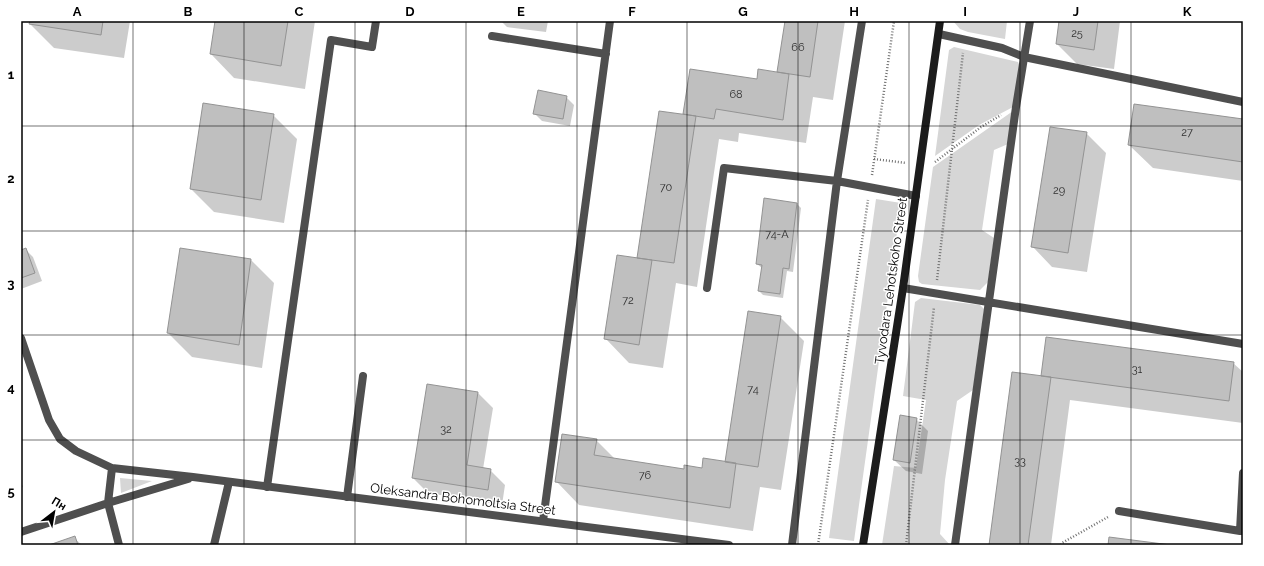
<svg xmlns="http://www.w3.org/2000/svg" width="1264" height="566" viewBox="0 0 1264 566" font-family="Raleway,sans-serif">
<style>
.green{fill:#d6d6d6}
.shadow{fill:#0003}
.building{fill:#bfbfbf;stroke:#939393}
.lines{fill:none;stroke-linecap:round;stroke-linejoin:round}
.path{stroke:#717171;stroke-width:2.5;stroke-dasharray:1 2;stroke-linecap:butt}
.lane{stroke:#4f4f4f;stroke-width:8}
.street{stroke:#4f4f4f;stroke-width:8}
.secondary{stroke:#1c1c1c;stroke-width:8}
.grid{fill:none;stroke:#000;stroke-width:1;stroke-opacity:0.55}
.labels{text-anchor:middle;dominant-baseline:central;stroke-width:3;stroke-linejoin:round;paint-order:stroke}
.number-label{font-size:11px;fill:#303030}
.street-label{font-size:13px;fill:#000;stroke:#fff}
.neatline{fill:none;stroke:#000;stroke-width:1.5}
.grid-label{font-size:13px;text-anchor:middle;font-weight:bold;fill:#000}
</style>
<rect width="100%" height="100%" fill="#fff"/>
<path class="green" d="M953,21H1007L1005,39L968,32L960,29Z
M954,47L1018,62L1020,66L1013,107L979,125L935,156L949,50Z
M1013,111L1008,144L994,150L982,230L994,238L988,282L980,290L922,284L919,282L918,276L933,167Z
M876,199L901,203L854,541L829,538Z
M921,298L980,305L984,309L973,390L957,401L945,480L940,534L950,545H882L894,466L916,468L926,400L903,396L915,302Z
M120,478L152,481L121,493Z"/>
<path class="shadow" d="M31,21H130L124,58L54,48L30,24Z
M216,21H315L305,89L234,78L211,54Z
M501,21H548L546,32L507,27Z
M786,21H845L833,100L813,97L806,143L739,133L738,142L719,139L697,287L676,283L663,368L629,363L606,339L638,259L684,115L691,70L757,80L778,73Z
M1060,21H1120L1114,69L1077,64L1057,44Z
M566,97L574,105L570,126L542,121L534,113Z
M273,115L297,139L284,223L214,212L191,189Z
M1243,120V181L1153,168L1129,145Z
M1086,133L1106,153L1087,272L1052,267L1033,247Z
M765,200L797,204L801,208L793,272L787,271L783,298L763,295L759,291L762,268L757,264Z
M25,249L33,257L42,281L21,289V251Z
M251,260L274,283L262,368L192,357L168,333Z
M780,317L804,341L781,490L760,487L753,531L579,505L556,481L596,440L616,460L684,471L703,469L726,463Z
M1233,363L1243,372V423L1070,400L1051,545H990L1042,377Z
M478,393L493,408L483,469L490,470L505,485L502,505L428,493L413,478Z
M916,419L928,431L922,474L906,471L894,460Z
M21,481L23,487L21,488Z
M74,538L82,545H52Z"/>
<path class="building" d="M30,21H103L101,35L29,24Z
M215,21H288L281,66L210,54Z
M785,21H818L810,77L777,72Z
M1059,21H1098L1094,50L1056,44Z
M690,69L757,79L758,69L789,74L783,120L716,109L714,119L683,114Z
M538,90L567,96L563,119L533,114Z
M203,103L274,114L261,200L190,189Z
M1134,104L1243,119V162L1128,145Z
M659,111L696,116L674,263L637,258Z
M1050,127L1087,132L1068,253L1031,247Z
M764,198L797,203L789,269L783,268L780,294L758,291L762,265L756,264Z
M26,248L35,273L21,278V250Z
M180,248L251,259L239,345L167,333Z
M617,255L652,260L639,345L604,339Z
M748,311L781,316L758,467L725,462Z
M1046,337L1234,362L1229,401L1041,376Z
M1012,372L1051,377L1028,545H989Z
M427,384L478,392L467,465L491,469L488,490L412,478Z
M900,415L917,418L910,463L893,460Z
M562,434L597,439L594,455L684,469V465L702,468L703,458L736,463L730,508L555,482Z
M75,536L78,545H49Z
M1109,537L1171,545H1108Z"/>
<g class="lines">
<path class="path" d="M874,159L906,163
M935,162L981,127L1001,115
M872,175L894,21
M937,280L963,53
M818,545L868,200
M906,545L934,307
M1061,545L1062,543L1108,517"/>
<path class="lane" d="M492,36L606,54
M707,288L724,168L837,181L916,196
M903,288L1243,344
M267,487L331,40L372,47L376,21
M347,497L363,376
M1119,511L1240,531L1243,473
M543,521L610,21
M214,545L229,482
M792,545L837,181L862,21
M955,545L1016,107L1030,21"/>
<path class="street" d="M939,34L1002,48L1024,57L1243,102
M21,338L49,420L60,439L76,451L112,468L193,477L729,545
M112,468L108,503L119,545
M21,532L108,503L188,479"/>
<path class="secondary" d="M863,545L903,288L940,21"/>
</g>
<path class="grid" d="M133,21V545M244,21V545M355,21V545M466,21V545M577,21V545M687,21V545M798,21V545M909,21V545M1020,21V545M1131,21V545M21,126H1243M21,231H1243M21,335H1243M21,440H1243"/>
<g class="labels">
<g class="number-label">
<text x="1077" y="33">25</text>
<text x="798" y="47">66</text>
<text x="736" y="94">68</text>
<text x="1187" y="132">27</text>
<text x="666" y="187">70</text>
<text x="1059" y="190">29</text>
<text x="777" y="234">74-А</text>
<text x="628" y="300">72</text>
<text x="1137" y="369">31</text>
<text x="753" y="389">74</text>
<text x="446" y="429">32</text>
<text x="1020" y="461">33</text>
<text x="645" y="475">76</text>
</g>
<g class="street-label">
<text transform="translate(891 281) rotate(-82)">Tyvodara Lehotskoho Street</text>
<text transform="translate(463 499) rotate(7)">Oleksandra Bohomoltsia Street</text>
</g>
</g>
<rect width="1264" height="566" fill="none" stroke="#ffffff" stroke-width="44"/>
<g transform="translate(54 512) rotate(31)" stroke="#ffffff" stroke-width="3" paint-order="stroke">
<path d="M0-3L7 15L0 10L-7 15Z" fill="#000000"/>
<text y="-6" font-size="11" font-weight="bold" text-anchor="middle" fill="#000000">Пн</text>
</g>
<rect x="22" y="22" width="1220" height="522" class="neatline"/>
<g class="grid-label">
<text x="77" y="16">A</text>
<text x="188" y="16">B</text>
<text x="299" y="16">C</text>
<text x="410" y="16">D</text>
<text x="521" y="16">E</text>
<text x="632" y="16">F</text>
<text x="743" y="16">G</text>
<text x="854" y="16">H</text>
<text x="965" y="16">I</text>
<text x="1076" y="16">J</text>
<text x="1187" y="16">K</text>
<text x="11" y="79">1</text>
<text x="11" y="183">2</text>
<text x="11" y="288">3</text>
<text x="11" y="392">4</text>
<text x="11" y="496">5</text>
</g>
</svg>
